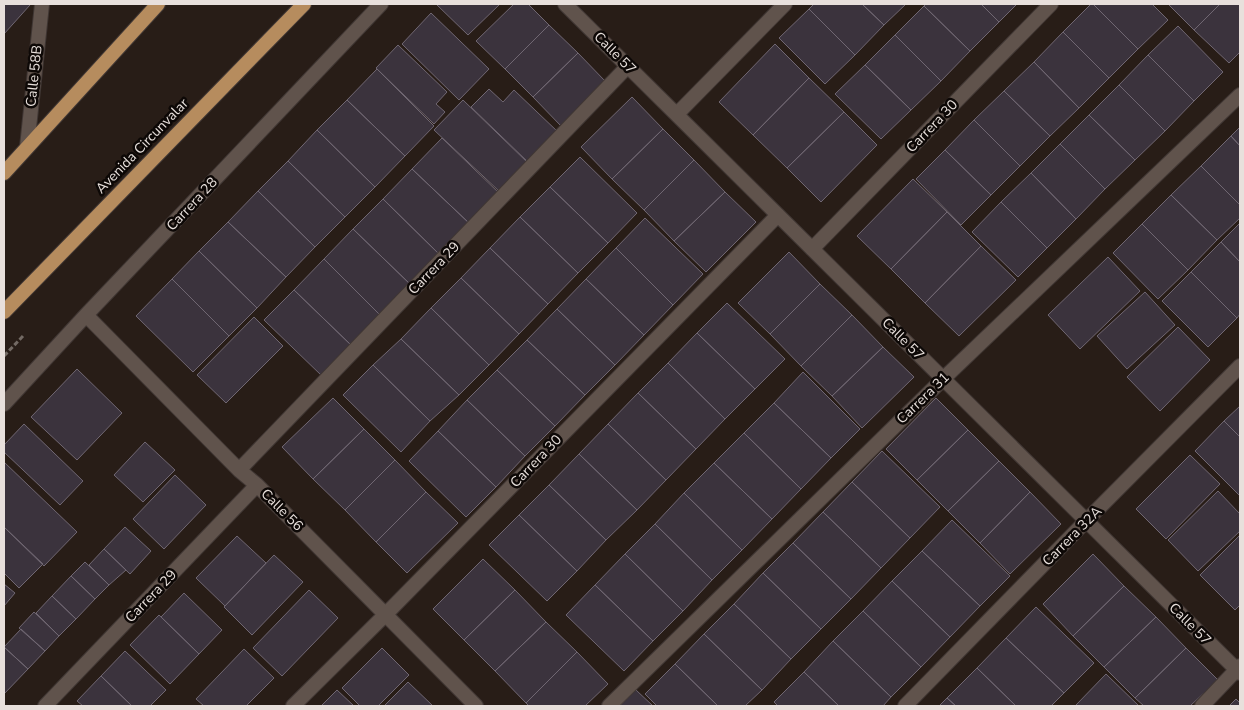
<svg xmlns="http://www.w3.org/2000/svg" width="1244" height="710" viewBox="0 0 1244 710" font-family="'Nunito Sans',sans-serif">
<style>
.building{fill:#3b333d;stroke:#706772}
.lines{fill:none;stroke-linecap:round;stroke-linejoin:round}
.minor-casing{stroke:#403734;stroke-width:16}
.trunk-casing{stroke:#403734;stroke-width:16}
.path{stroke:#736a64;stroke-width:3;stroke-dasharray:5 2.5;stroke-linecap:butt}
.minor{stroke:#60534c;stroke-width:14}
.trunk{stroke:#b68c5e;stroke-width:14}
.labels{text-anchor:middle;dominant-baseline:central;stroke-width:5;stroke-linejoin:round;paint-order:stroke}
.street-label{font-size:14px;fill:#e8e0dc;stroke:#0d0806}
</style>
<rect width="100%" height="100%" fill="#281d17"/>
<path class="building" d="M4,4H28L30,5L4,34Z
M436,4H500L468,35Z
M514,4H528L549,25L505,69L476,41Z
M814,4H862L884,25L855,55L809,9Z
M862,4H906L884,25Z
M926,4H981L999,22L970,51L924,6Z
M981,4H1017L999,22Z
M1091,4H1093L1138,49L1109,78L1063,32Z
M1093,4H1152L1168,20L1138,49Z
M1168,4H1220L1194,30Z
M1220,4H1240V52L1229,63L1194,30Z
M924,6L970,51L941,81L895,35Z
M809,9L855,55L825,84L779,38Z
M431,13L489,69L459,100L402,44Z
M549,25L578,53L533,97L505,69Z
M1178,26L1223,72L1194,101L1148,55Z
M1063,32L1109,78L1079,108L1034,62Z
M895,35L941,81L911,110L865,65Z
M775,44L809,78L753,135L719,102Z
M398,45L447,92L436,104L445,112L434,124L376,68Z
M578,53L605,81L561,126L533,97Z
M1148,55L1194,101L1165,131L1119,85Z
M1034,62L1079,108L1050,136L1004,91Z
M865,65L911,110L881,139L835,94Z
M377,69L434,126L405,156L347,100Z
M809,78L844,112L787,168L753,135Z
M1119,85L1165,131L1135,160L1089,115Z
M489,89L503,102L514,90L558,132L529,163L471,107Z
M1004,91L1050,136L1020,166L974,120Z
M632,97L663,129L612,179L581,147Z
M347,100L405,156L375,187L317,130Z
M463,100L528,163L500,192L434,130Z
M844,112L877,145L821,202L787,168Z
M1089,115L1135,160L1105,189L1060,144Z
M974,120L1020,166L991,195L945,150Z
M1240,127V146L1231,136Z
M663,129L694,160L644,210L612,179Z
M317,130L375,187L345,217L288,161Z
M1231,136L1240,146V205L1201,166Z
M442,138L500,194L470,224L412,169Z
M1060,144L1105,189L1076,219L1031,173Z
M945,150L991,195L961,225L916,179Z
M580,157L637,213L608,243L550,187Z
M694,160L725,192L674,241L644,210Z
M288,161L345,217L315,247L258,191Z
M1201,166L1240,205V218L1217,240L1171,195Z
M412,169L470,224L440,255L383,199Z
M1031,173L1076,219L1047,248L1001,202Z
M913,179L947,212L891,269L857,236Z
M550,187L608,243L578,273L520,217Z
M258,191L315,247L286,277L228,222Z
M725,192L756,222L706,272L674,241Z
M1171,195L1217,240L1188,270L1142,224Z
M383,199L440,255L411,285L353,229Z
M1001,202L1047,248L1018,277L972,232Z
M947,212L981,246L925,303L891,269Z
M520,217L578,273L548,304L490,248Z
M645,218L703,274L673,305L616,248Z
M228,222L286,277L257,308L199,251Z
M1240,223V262L1221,242Z
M1142,224L1188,270L1158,299L1113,253Z
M353,229L411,285L381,316L324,259Z
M1221,242L1240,262V314L1237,318L1191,272Z
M981,246L1016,280L959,336L925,303Z
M490,248L548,304L519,334L461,278Z
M616,248L673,305L644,335L586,279Z
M199,251L257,308L229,336L172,279Z
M789,252L820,284L770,334L738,303Z
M1108,257L1140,291L1080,349L1048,315Z
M324,259L381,316L352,346L294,290Z
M1191,272L1237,318L1208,347L1162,301Z
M461,278L519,334L489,365L431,308Z
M172,279L229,336L193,372L136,316Z
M586,279L644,335L615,365L557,309Z
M820,284L852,315L801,366L770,334Z
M294,290L352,346L322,376L264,320Z
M1145,292L1175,325L1127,369L1097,336Z
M727,303L785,359L755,389L697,333Z
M431,308L489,365L459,395L401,339Z
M557,309L615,365L585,395L527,340Z
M852,315L883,347L832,396L801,366Z
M254,317L283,346L226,403L197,375Z
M1178,327L1210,360L1160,411L1127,377Z
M697,333L755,389L725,419L668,363Z
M401,339L459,395L430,421L373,365Z
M527,340L585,395L555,426L497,370Z
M883,347L914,377L862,428L832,396Z
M668,363L725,419L696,449L638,393Z
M373,365L430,421L401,452L343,395Z
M77,369L122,413L77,460L31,417Z
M497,370L555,426L525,456L467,400Z
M803,372L860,429L831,458L774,403Z
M638,393L696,449L666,480L608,424Z
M333,398L364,429L313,479L282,447Z
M936,398L968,430L917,480L886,449Z
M467,400L525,456L496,487L438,431Z
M774,403L831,458L801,489L744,433Z
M1240,406V437L1224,421Z
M1224,421L1240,437V496L1195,451Z
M24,424L83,481L60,505L4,452V445Z
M608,424L666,480L637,510L579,454Z
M364,429L395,460L345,510L313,479Z
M968,430L999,461L948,511L917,480Z
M438,431L496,487L466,517L409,461Z
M744,433L801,489L772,519L714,463Z
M145,442L175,470L143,502L114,475Z
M882,451L940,507L910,538L852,482Z
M579,454L637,510L606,540L549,485Z
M1190,455L1220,484L1166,539L1136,509Z
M395,460L426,492L376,542L345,510Z
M999,461L1030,492L980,543L948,511Z
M4,462L77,532L44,566L4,527Z
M714,463L772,519L742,550L684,493Z
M175,475L206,505L164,549L133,519Z
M852,482L910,538L881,568L823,512Z
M549,485L606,540L577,571L519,515Z
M1218,491L1240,514V531L1198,571L1168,540Z
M426,492L458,523L407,573L376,542Z
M1030,492L1061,524L1010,574L980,543Z
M684,493L742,550L712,580L655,524Z
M823,512L881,568L851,599L793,543Z
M519,515L577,571L547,601L489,545Z
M952,520L1010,576L980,606L922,551Z
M655,524L712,580L683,611L625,554Z
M4,527L43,564L19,588L4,573Z
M125,527L151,551L130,574L104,549Z
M1240,535V605L1235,610L1200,575Z
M237,536L266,563L225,606L196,578Z
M793,543L851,599L821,629L763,573Z
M104,549L126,570L109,585L89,565Z
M922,551L980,606L950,637L892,581Z
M625,554L683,611L653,641L595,585Z
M1093,554L1124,586L1073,636L1043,604Z
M274,555L303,582L252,635L224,607Z
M483,559L515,590L464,640L433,609Z
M85,562L109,585L95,599L71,576Z
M763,573L821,629L791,659L734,604Z
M71,576L95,599L76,619L52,596Z
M892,581L950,637L921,667L863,611Z
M4,584L15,593L4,606Z
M595,585L653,641L624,671L566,615Z
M1124,586L1156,617L1104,667L1073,636Z
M309,590L338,618L282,676L253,648Z
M515,590L546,622L495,671L464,640Z
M184,593L222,630L199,654L161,617Z
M52,596L76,619L59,636L36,613Z
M734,604L791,659L762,690L704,634Z
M1036,607L1094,663L1064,693L1006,638Z
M863,611L921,667L891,697L833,641Z
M34,612L59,636L45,651L19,628Z
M159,615L199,654L170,684L130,645Z
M1156,617L1186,648L1135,698L1104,667Z
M546,622L577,652L526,703L495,671Z
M21,629L45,651L28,669L4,647Z
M704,634L762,690L745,706H718L675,664Z
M1006,638L1064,693L1051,706H1016L977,668Z
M833,641L891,697L883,706H839L804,672Z
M4,647L28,669L4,694Z
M382,648L409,675L378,706H360L342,688Z
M1186,648L1218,680L1190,706H1144L1135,698Z
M244,649L274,678L246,706H204L196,699Z
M125,651L166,690L150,706H132L101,676Z
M577,652L608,684L585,706H529L526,703Z
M675,664L718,706H657L645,694Z
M977,668L1016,706H956L947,698Z
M804,672L839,706H778L774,702Z
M1106,674L1139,706H1078L1076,705Z
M101,676L132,706H83L77,701Z
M408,682L433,706H384Z
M337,690L354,706H321Z
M636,690L653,706H620Z
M947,698L956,706H939Z
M1236,699L1240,703V706H1229Z"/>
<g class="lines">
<g class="minor-casing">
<path id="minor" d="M565,4L1240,673
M677,114L785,4
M27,147L42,4
M812,249L1051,4
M86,315L239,470L257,485L476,706
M4,404L86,315L381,4
M239,470L628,66
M45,706L257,485
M293,706L385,615L778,215
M609,706L943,379L1240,95
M905,706L1087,520L1240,366
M1202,706L1240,666"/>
</g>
<g class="trunk-casing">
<path id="trunk" d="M4,173L158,4
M4,312L304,4"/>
</g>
<path class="path" d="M4,356L24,335"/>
<use href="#minor" class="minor"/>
<use href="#trunk" class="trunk"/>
</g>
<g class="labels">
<g class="street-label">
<text transform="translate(615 53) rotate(45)">Calle 57</text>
<text transform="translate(34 76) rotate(-84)">Calle 58B</text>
<text transform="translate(932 126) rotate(-46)">Carrera 30</text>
<text transform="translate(142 146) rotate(-46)">Avenida Circunvalar</text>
<text transform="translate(192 204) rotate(-47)">Carrera 28</text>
<text transform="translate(434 268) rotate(-46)">Carrera 29</text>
<text transform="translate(903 339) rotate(45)">Calle 57</text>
<text transform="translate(923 398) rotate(-44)">Carrera 31</text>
<text transform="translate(536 461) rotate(-46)">Carrera 30</text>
<text transform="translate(282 510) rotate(45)">Calle 56</text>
<text transform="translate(1072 536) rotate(-45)">Carrera 32A</text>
<text transform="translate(151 596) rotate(-46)">Carrera 29</text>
<text transform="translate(1190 624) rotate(45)">Calle 57</text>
</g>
</g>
<rect width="1244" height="710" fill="none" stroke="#e8e0dc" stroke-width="10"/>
</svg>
